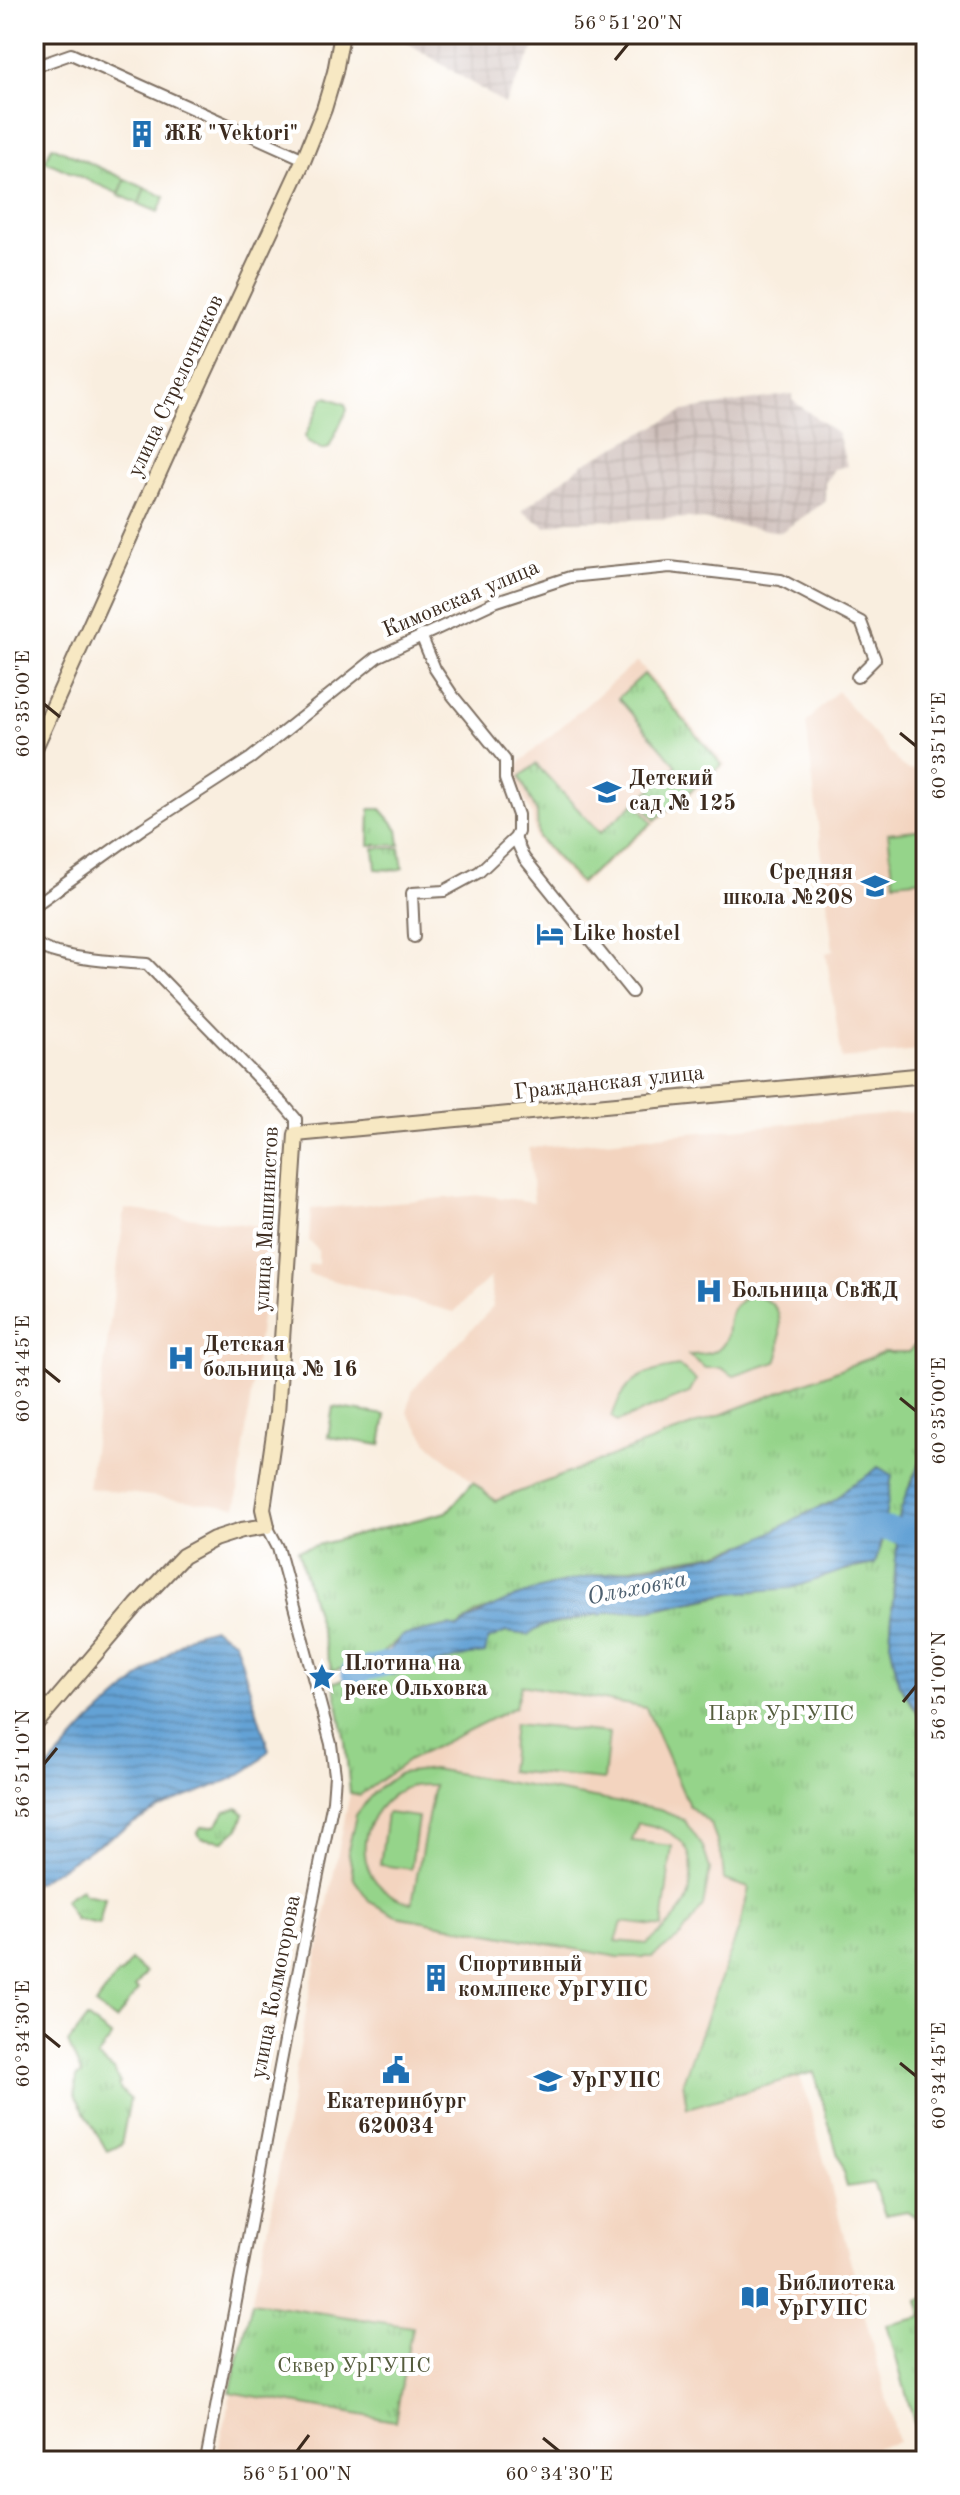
<svg xmlns="http://www.w3.org/2000/svg" width="960" height="2495" viewBox="0 0 960 2495" font-family="'Old Standard TT',serif">
<style>
.built{fill:#f3d4bf}
.industrial{fill:url(#industrial-grid)}
.grass{fill:#95d48a;stroke:#687f54;stroke-width:2;fill-rule:evenodd}
.park{fill:url(#park-tufts);stroke:#687f54;stroke-width:2}
.water{fill:url(#water-rules);stroke:#4f667a;stroke-width:2}
.lines{fill:none;stroke-linecap:round;stroke-linejoin:round}
.river{stroke:#63a2d5;stroke-width:24}
.street-casing{stroke:#7e6f62;stroke-width:14}
.secondary-casing{stroke:#7e6f62;stroke-width:18}
.street{stroke:#fff;stroke-width:10}
.secondary{stroke:#f7e8c3;stroke-width:14}
.ticks{fill:none;stroke:#3b2a1e;stroke-width:3}
.labels{text-anchor:middle;dominant-baseline:central;stroke-width:8;stroke-linejoin:round;paint-order:stroke}
.poi-label{font-size:22px;font-weight:bold;fill:#3b2a1e;stroke:#fff;text-anchor:start}
.street-label{font-size:22px;fill:#3b2a1e;stroke:#fff}
.park-label{font-size:22px;fill:#565d3e;stroke:#fff}
.water-label{font-size:24px;font-style:italic;fill:#4d6070;stroke:#fff}
.neatline{fill:none;stroke:#3b2a1e;stroke-width:3}
.ticks-label{font-size:20px;text-anchor:middle;fill:#3b2a1e}
</style>
<defs>
<pattern id="industrial-grid" width="8" height="8" patternUnits="userSpaceOnUse" patternTransform="scale(2)"><rect width="8" height="8" fill="#cfc0bb"/><path d="M0 4h8M4 0v8" fill="none" stroke="#b3a5a0"/></pattern>
<pattern id="park-tufts" width="24" height="20" patternUnits="userSpaceOnUse" patternTransform="scale(2)"><rect width="24" height="20" fill="#95d48a"/><path d="M3 7l-1-3M5 7V3M7 7l1-3M15 17l-1-3M17 17v-4M19 17l1-3" fill="none" stroke="#81b677"/></pattern>
<pattern id="water-rules" width="6" height="5" patternUnits="userSpaceOnUse" patternTransform="scale(2)"><rect width="6" height="5" fill="#63a2d5"/><path d="M0 2.5h6" fill="none" stroke="#5384ac"/></pattern>
</defs>
<rect width="100%" height="100%" fill="#fff"/>
<filter id="ink" filterUnits="userSpaceOnUse"><feTurbulence type="fractalNoise" baseFrequency=".0125" numOctaves="2"/><feDisplacementMap in="SourceGraphic" scale="16" xChannelSelector="R" yChannelSelector="G"/><feConvolveMatrix kernelMatrix="1 2 1 2 8 2 1 2 1" color-interpolation-filters="sRGB"/></filter>
<filter id="wash" filterUnits="userSpaceOnUse"><feTurbulence type="fractalNoise" baseFrequency=".006" numOctaves="4" result="noise"/><feDisplacementMap in="SourceGraphic" scale="32" xChannelSelector="R" yChannelSelector="G"/><feGaussianBlur stdDeviation="1.8" result="paint"/><feColorMatrix in="noise" values="0 0 0 0 0 0 0 0 0 0 0 0 0 0 0 0 0 1.4 0 .05"/><feComposite in="paint" operator="in"/></filter>
<g filter="url(#wash)">
<rect width="100%" height="100%" fill="#f9eedf"/>
<path class="built" d="M637,661L726,765L579,887L535,838L532,814L510,771Z
M837,691L901,765L909,770L920,769L926,763V1050L842,1059L826,953L833,951L806,723Z
M926,1111V1332L909,1352H885L495,1501L430,1445L407,1412L413,1389L493,1307L490,1277L454,1312L308,1274V1265L318,1264V1250L309,1241L311,1209L482,1195L534,1202L529,1148Z
M125,1209L273,1228L236,1507L88,1488Z
M520,1684L646,1708L688,1806L711,1824L722,1857L724,1880L749,1888L788,2045L809,2103L898,2442L825,2461H216L270,2220L308,2001L350,1793L360,1794Z"/>
<path class="industrial" d="M394,34H541L505,104Z
M792,394V400L838,434L847,466L834,469L825,483V502L781,532L690,518L568,521L546,527L522,511L583,464L684,411Z"/>
<path class="grass" d="M125,179L145,188L139,204L119,195Z
M327,397L345,404L347,410L329,448L323,450L307,442L305,436L323,398Z
M926,829V879L894,882L888,833Z
M752,1295C778,1302 781,1311 780,1337C779,1346 781,1353 776,1362L734,1376L721,1368H705L688,1355C756,1355 704,1312 752,1295Z
M679,1366L696,1380L689,1393L617,1422L612,1417C625,1379 641,1372 679,1366Z
M333,1407L386,1415L381,1445L328,1437Z
M514,1724L609,1733L604,1780L509,1771Z
M433,1769L660,1810L684,1820L703,1847L710,1869L703,1906L681,1936L652,1957H618L396,1916L370,1902L354,1879L348,1850L356,1815L374,1792L400,1773ZM434,1785L412,1903H411C350,1887 351,1817 403,1789C411,1784 425,1785 434,1785ZM638,1823C669,1827 696,1842 691,1879C690,1887 690,1896 686,1903C676,1920 662,1932 647,1944L616,1941L622,1922L662,1927L672,1846L632,1841Z
M387,1813L418,1817L411,1869L380,1865Z
M131,1961L146,1973L135,1987L138,1990L116,2020L95,2005L118,1974L120,1975Z"/>
<path class="park" d="M52,146L125,179L119,194L45,161Z
M145,188L165,197L158,212L139,204Z
M644,674L722,765L655,820L639,800L677,766L618,698Z
M536,764L600,833L636,802L652,823L580,883L538,837L537,813L520,777Z
M370,809H381L398,829L400,845H369Z
M374,848H400L403,868L396,870L376,869Z
M926,1332V1453L911,1480L899,1523L884,1517L892,1475L878,1467L866,1479L847,1488L838,1499L799,1517L764,1539L715,1554L645,1565L556,1584L475,1614L458,1628L402,1636L373,1661L332,1671L298,1550L447,1512L473,1482L495,1501L885,1352H909Z
M888,1538L897,1544L890,1642L899,1684L926,1725V2224L907,2211L885,2215L873,2183L847,2187L814,2072L687,2108L683,2081L740,1926L749,1888L724,1880L722,1857L711,1824L689,1806L646,1708L521,1685L515,1707L409,1760L360,1795L350,1793L345,1742L334,1682L374,1672L393,1675L469,1654L484,1653L488,1640L506,1632L528,1635L542,1626L610,1612L651,1610L875,1564L882,1540Z
M238,1808L244,1814L239,1828L224,1841L201,1838L197,1833L201,1827C219,1827 216,1824 225,1811Z
M81,1889L84,1894L105,1898L99,1924L75,1919L64,1900Z
M87,2018L112,2037L97,2057L114,2070L120,2083L118,2084L120,2089L130,2099L121,2145L107,2151L75,2095L77,2076L82,2075L68,2043Z
M926,2296V2461H890L922,2451L887,2325L923,2317L918,2300Z
M252,2302L412,2327L395,2421L230,2392Z"/>
<path class="water" d="M926,1453V1725L899,1684L890,1642L897,1544C893,1519 913,1475 926,1453Z
M878,1467L892,1475C887,1505 884,1535 875,1564L847,1569L792,1588L729,1593L651,1610L610,1612L542,1626L528,1635L506,1632L488,1640L485,1653L469,1655L393,1675L375,1667L402,1636L449,1626L458,1628C528,1576 631,1572 714,1555C746,1548 769,1534 797,1518C809,1512 824,1507 835,1500C841,1497 843,1491 848,1487C860,1479 866,1478 878,1467Z
M213,1628L235,1641L269,1750C248,1781 193,1791 161,1808C118,1830 76,1859 34,1884V1783L90,1722L159,1661L192,1634Z"/>
<g class="lines">
<path class="river" d="M853,1534L871,1527L926,1535
M353,1672L405,1659"/>
</g>
</g>
<g filter="url(#ink)">
<g class="lines">
<g class="street-casing">
<path id="street" d="M34,67L71,54L304,159
M421,635L435,669L453,696L505,760V779L518,815V832L515,838L524,858L632,992
M34,906L143,828L251,758L377,657L497,601L570,577L670,567L781,580L861,622L875,659L857,677
M414,937L412,893L444,891L479,872L515,838
M34,943C55,959 119,962 147,964L285,1106L296,1119V1134
M206,2461L293,1998L333,1801L335,1775L331,1744L278,1547L267,1526"/>
</g>
<g class="secondary-casing">
<path id="secondary" d="M34,750L189,406L304,159L324,109L335,72L342,34
M34,1726L137,1605L183,1556L214,1539L242,1530L267,1526L263,1509L277,1413L296,1134L926,1075"/>
</g>
<use href="#street" class="street"/>
<use href="#secondary" class="secondary"/>
</g>
</g>
<path class="ticks" d="M615,60L628,44M44,704L60,717M900,733L916,746M44,1369L60,1382M900,1398L916,1411M903,1702L916,1686M44,1764L57,1748M44,2034L60,2047M900,2063L916,2076M543,2438L559,2451M297,2451L309,2435"/>
<defs>
<g id="building-bare" transform="scale(2.16)"><path d="M-4-6H4V6H1V3H-1V6H-4ZM-2.5-4.3h1.7v1.8h-1.7ZM.8-4.3h1.7v1.8H.8ZM-2.5-1h1.7V.8h-1.7ZM.8-1h1.7V.8H.8Z" fill="#1f6fb2" stroke="#fff" stroke-width="2.5" paint-order="stroke"/></g>
<g id="school-bare" transform="scale(2.16)"><path d="M0-5L7-2L0 1L-7-2ZM-4 1L0 2.5L4 1V4Q0 6-4 4Z" fill="#1f6fb2" stroke="#fff" stroke-width="2.5" paint-order="stroke"/></g>
<g id="hotel-bare" transform="scale(2.16)"><path d="M-6-4.5h1.5V1H6V5H4.5V3h-9V5H-6ZM-4 0a1.8 1.8 0 1 1 3.6 0ZM.5 0V-2.5h3Q6-2.5 6 0Z" fill="#1f6fb2" stroke="#fff" stroke-width="2.5" paint-order="stroke"/></g>
<g id="hospital-bare" transform="scale(2.16)"><path d="M-5-5h3v3.5h4V-5h3V5h-3V1.5h-4V5h-3Z" fill="#1f6fb2" stroke="#fff" stroke-width="2.5" paint-order="stroke"/></g>
<g id="sight-bare" transform="scale(2.16)"><path d="M0-6L1.8-2.2L6-1.7L2.9 1.2L3.7 5.4L0 3.3L-3.7 5.4L-2.9 1.2L-6-1.7L-1.8-2.2Z" fill="#1f6fb2" stroke="#fff" stroke-width="2.5" paint-order="stroke"/></g>
<g id="civic-bare" transform="scale(2.16)"><path d="M-.6-6.5H3V-4.5H.6V-3L4-1V1h2V6H-6V1h2V-1L-.6-3ZM-1.2 2.5V6h2.4V2.5Z" fill="#1f6fb2" stroke="#fff" stroke-width="2.5" paint-order="stroke"/></g>
<g id="university-bare" transform="scale(2.16)"><path d="M0-5L7-2L0 1L-7-2ZM-4 1L0 2.5L4 1V4Q0 6-4 4Z" fill="#1f6fb2" stroke="#fff" stroke-width="2.5" paint-order="stroke"/></g>
<g id="library-bare" transform="scale(2.16)"><path d="M-6-4Q-3-5.5-.7-3.5V5Q-3 3-6 4ZM6-4Q3-5.5 .7-3.5V5Q3 3 6 4Z" fill="#1f6fb2" stroke="#fff" stroke-width="2.5" paint-order="stroke"/></g>
</defs>
<g fill-rule="evenodd">
<use href="#building-bare" x="142" y="134"/>
<use href="#school-bare" x="607" y="792"/>
<use href="#school-bare" x="875" y="886"/>
<use href="#hotel-bare" x="550" y="934"/>
<use href="#hospital-bare" x="709" y="1291"/>
<use href="#hospital-bare" x="181" y="1358"/>
<use href="#sight-bare" x="322" y="1677"/>
<use href="#building-bare" x="436" y="1978"/>
<use href="#civic-bare" x="396" y="2070"/>
<use href="#university-bare" x="548" y="2081"/>
<use href="#library-bare" x="755" y="2297"/>
</g>
<g class="labels">
<g class="poi-label">
<text x="164" y="134">ЖК "Vektori"</text>
<text x="629" y="779">Детский<tspan x="629" dy="25">сад № 125</tspan></text>
<text x="853" y="873" text-anchor="end">Средняя<tspan x="853" dy="25">школа №208</tspan></text>
<text x="572" y="934">Like hostel</text>
<text x="731" y="1291">Больница СвЖД</text>
<text x="203" y="1345">Детская<tspan x="203" dy="25">больница № 16</tspan></text>
<text x="344" y="1664">Плотина на<tspan x="344" dy="25">реке Ольховка</tspan></text>
<text x="458" y="1965">Спортивный<tspan x="458" dy="25">комлпекс УрГУПС</tspan></text>
<text x="570" y="2081">УрГУПС</text>
<text x="396" y="2102" text-anchor="middle">Екатеринбург<tspan x="396" dy="25">620034</tspan></text>
<text x="777" y="2284">Библиотека<tspan x="777" dy="25">УрГУПС</tspan></text>
</g>
<g class="street-label">
<text transform="translate(176 386) rotate(-65)">улица Стрелочников</text>
<text transform="translate(461 599) rotate(-23)">Кимовская улица</text>
<text transform="translate(609 1083) rotate(-6)">Гражданская улица</text>
<text transform="translate(267 1219) rotate(-87)">улица Машинистов</text>
<text transform="translate(276 1987) rotate(-79)">улица Колмогорова</text>
</g>
<g class="park-label">
<text x="781" y="1714">Парк УрГУПС</text>
<text x="354" y="2366">Сквер УрГУПС</text>
</g>
<g class="water-label">
<text transform="translate(637 1589) rotate(-11)">Ольховка</text>
</g>
</g>
<rect width="960" height="2495" fill="none" stroke="#fff" stroke-width="88"/>
<rect x="44" y="44" width="872" height="2407" class="neatline"/>
<g class="ticks-label">
<text x="628" y="29">56°51'20"N</text>
<text transform="translate(22 704) rotate(-90)" y="7">60°35'00"E</text>
<text transform="translate(938 746) rotate(-90)" y="7">60°35'15"E</text>
<text transform="translate(22 1369) rotate(-90)" y="7">60°34'45"E</text>
<text transform="translate(938 1411) rotate(-90)" y="7">60°35'00"E</text>
<text transform="translate(938 1686) rotate(-90)" y="7">56°51'00"N</text>
<text transform="translate(22 1764) rotate(-90)" y="7">56°51'10"N</text>
<text transform="translate(22 2034) rotate(-90)" y="7">60°34'30"E</text>
<text transform="translate(938 2076) rotate(-90)" y="7">60°34'45"E</text>
<text x="297" y="2480">56°51'00"N</text>
<text x="559" y="2480">60°34'30"E</text>
</g>
</svg>
